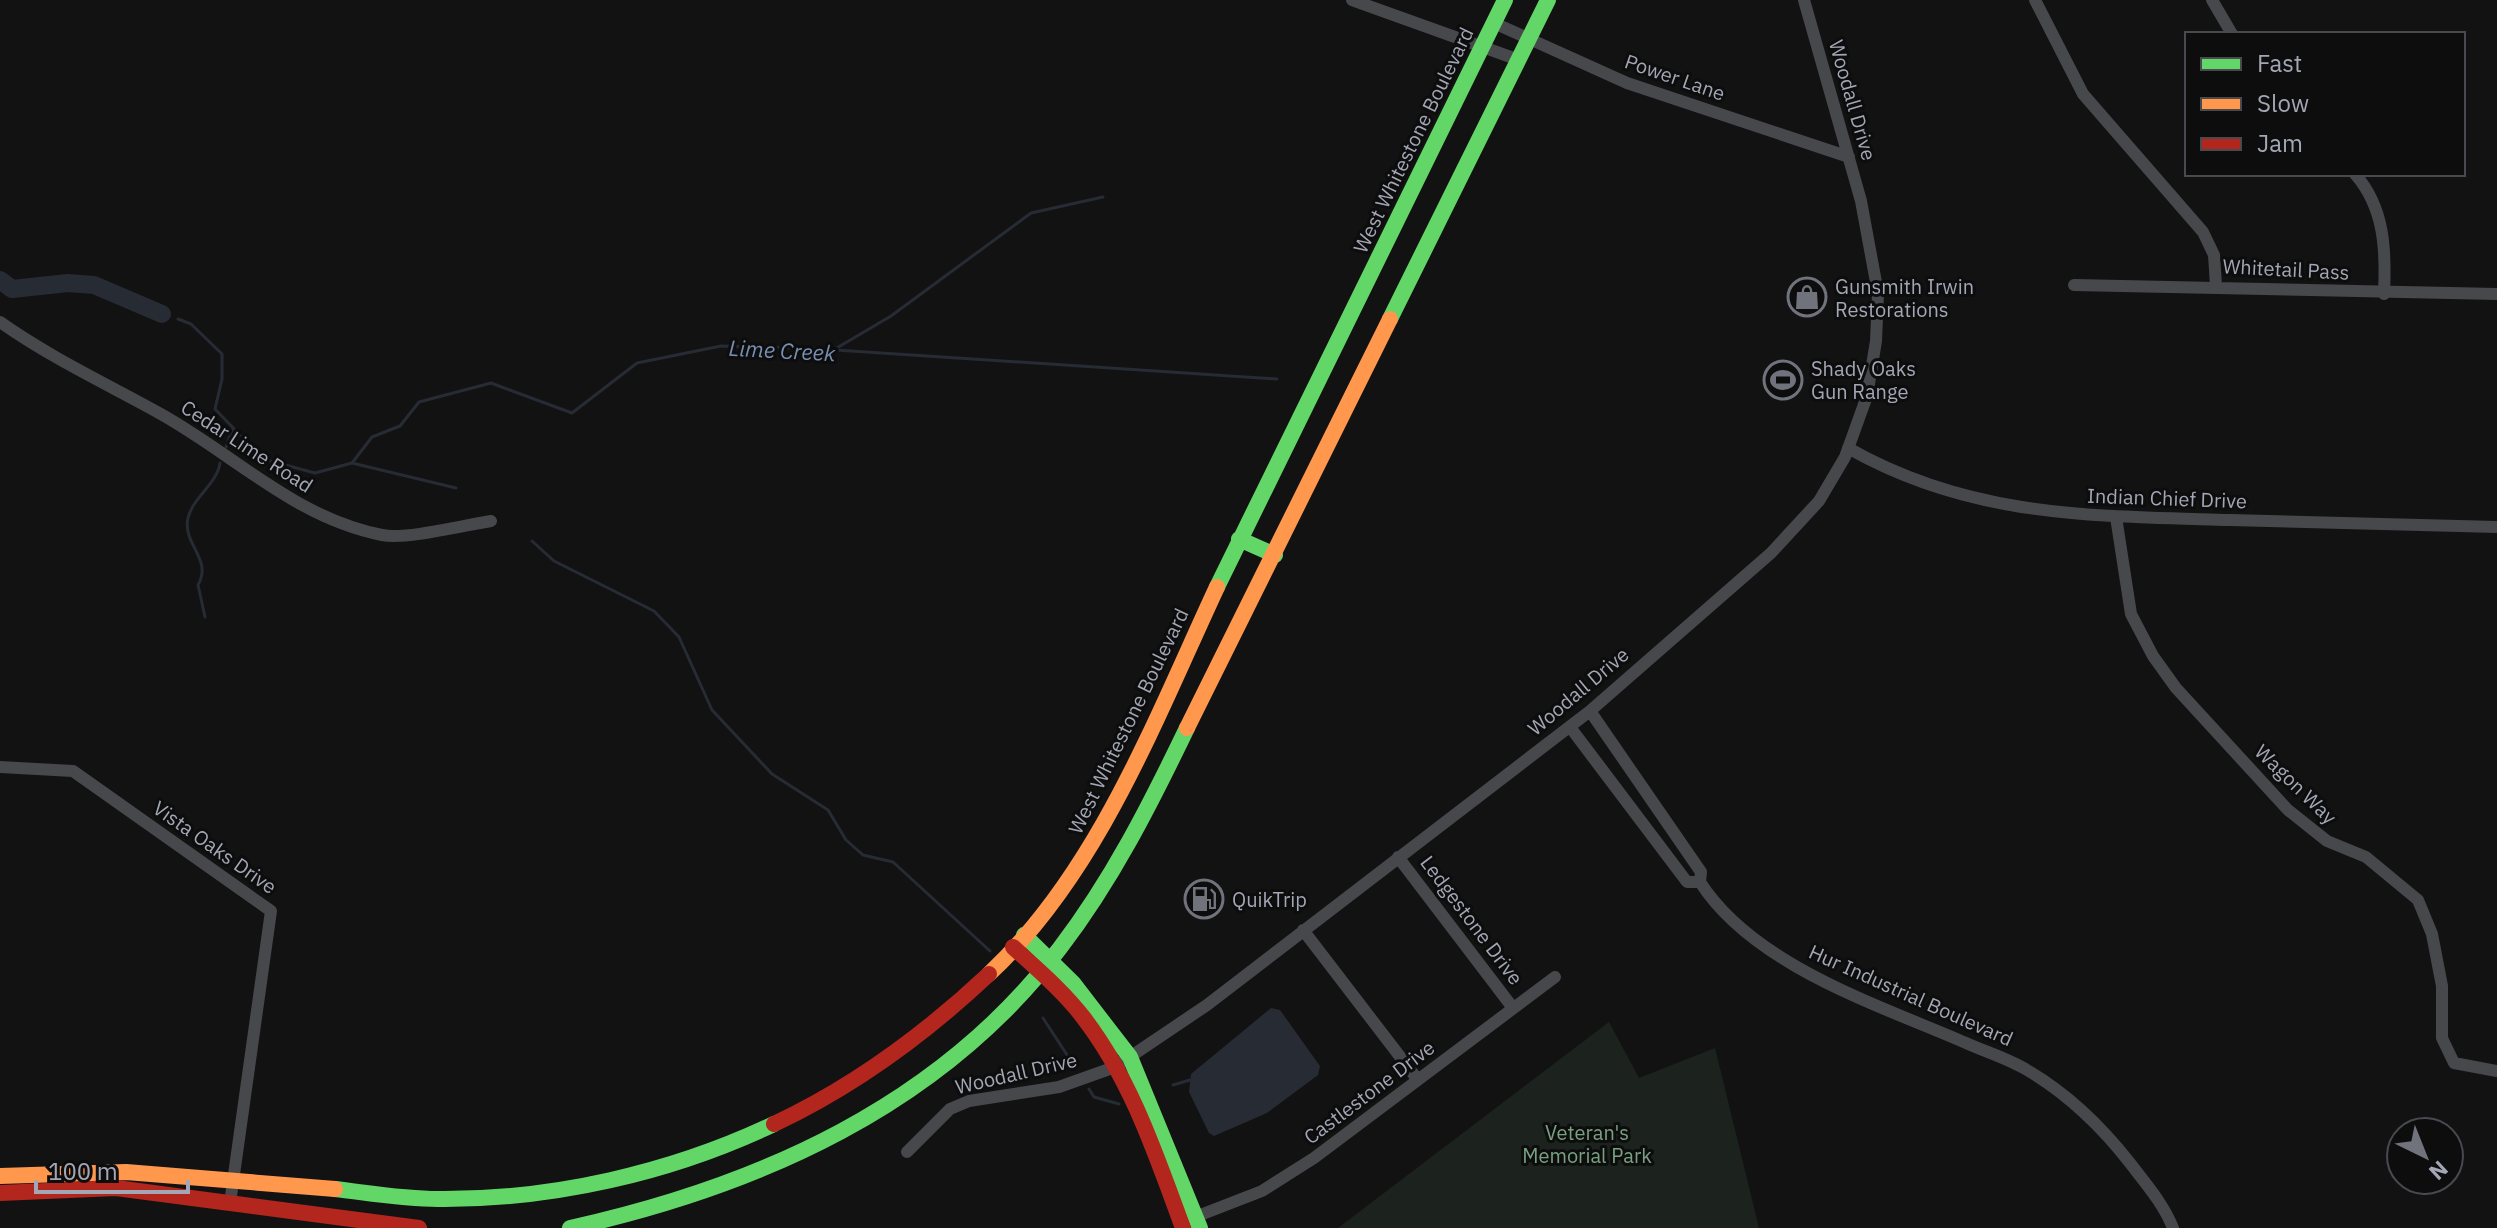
<svg xmlns="http://www.w3.org/2000/svg" width="2497" height="1228" viewBox="0 0 2497 1228" font-family="'IBM Plex Sans',sans-serif">
<style>
.green{fill:#1c231e}
.water{fill:#262b34}
.lines{fill:none;stroke-linecap:round;stroke-linejoin:round}
.stream{stroke:#262b34;stroke-width:3}
.river{stroke:#262b34;stroke-width:18}
.street{stroke:#47484c;stroke-width:12}
.fast{stroke:#63d668;stroke-width:16}
.slow{stroke:#ff974d;stroke-width:16}
.jam{stroke:#b3261e;stroke-width:16}
.labels{text-anchor:middle;dominant-baseline:central;stroke-width:6;stroke-linejoin:round;paint-order:stroke}
.street-label{font-size:20px;fill:#a3a6b4;stroke:#0d0d0e}
.poi-label{font-size:20px;fill:#a3a6b4;stroke:#0d0d0e;text-anchor:start}
.park-label{font-size:20px;fill:#79a081;stroke:#0d0d0e}
.water-label{font-size:22px;font-style:italic;fill:#788fb1;stroke:#0d0d0e}
</style>
<rect width="100%" height="100%" fill="#121213"/>
<path class="green" d="M1609,1022L1639,1078L1715,1048L1759,1228H1338Z"/>
<path class="water" d="M1271,1008L1280,1010L1320,1066L1318,1075L1267,1113L1214,1136L1209,1133L1189,1092L1191,1074Z"/>
<g class="lines">
<path class="stream" d="M178,319L191,324L222,354V379L215,409L240,435
M835,349L891,316L1031,213L1103,197
M226,447L233,428
M252,447L263,459L315,473L352,463L372,437L400,426L419,402L491,383L572,413L637,363L721,346L805,348L1277,379
M352,463L456,488
M532,541L554,561L654,611L679,637L712,710L772,774L828,810L846,840L863,855L893,862L990,951
M205,617L198,585C213,559 182,544 188,518C193,497 217,484 220,463
M1043,1018L1069,1058
M1173,1085L1190,1080
M1089,1089L1094,1097L1119,1104"/>
<path class="river" d="M0,280L12,289L68,283L94,285L162,314"/>
<path class="street" d="M1352,0L1519,60
M2035,0L2083,94L2203,232L2214,255L2216,286
M2212,0L2232,34
M1494,23L1627,83L1849,157
M2355,174C2385,208 2386,251 2384,294
M2074,285L2497,294
M0,322C51,358 105,383 159,413C235,455 295,518 382,535C406,540 465,525 491,521
M1848,448C1971,518 2093,516 2230,520C2319,522 2408,524 2497,527
M2116,517L2131,614L2153,656L2176,688L2288,810L2327,841L2366,857L2418,900L2432,934L2442,986V1038L2454,1063L2497,1071
M1590,711L1701,872L1700,882C1754,966 1879,1005 1966,1043C1986,1052 2009,1059 2027,1070C2068,1094 2101,1126 2130,1163C2146,1184 2163,1203 2173,1228
M1570,727L1687,882H1700
M0,767L73,771L271,911L230,1203
M1398,857L1513,1008
M1303,930L1418,1080
M907,1152L950,1109L969,1101L1059,1087L1115,1067L1207,1005L1590,711L1771,553L1819,501L1845,457L1867,396L1876,341L1878,293L1861,201L1804,0
M1195,1217L1262,1191L1314,1158L1555,977"/>
<path class="fast" d="M1390,319L1548,0
M1239,539L1275,555
M1217,587L1505,0
M1024,935L1073,983L1130,1057L1200,1228
M335,1189C369,1193 404,1199 438,1199C552,1200 671,1173 774,1124
M570,1228C759,1186 940,1106 1060,948C1112,880 1150,805 1187,728"/>
<path class="slow" d="M1187,728L1390,319
M989,974C1098,872 1155,720 1217,587
M0,1176L126,1172L335,1189"/>
<path class="jam" d="M1013,947C1037,969 1063,991 1083,1017C1131,1079 1156,1155 1183,1228
M774,1124C855,1086 924,1035 989,974
M0,1193L116,1188L419,1228"/>
</g>
<defs>
<g id="shop-ring" transform="scale(2)"><circle r="9.5" fill="#0d0d0e" stroke="#70727c" stroke-width="1.5"/><path d="M-5-2.5h2.3a2.7 3.5 0 0 1 5.4 0H5L5.5 6h-11ZM-1.5-2.5h3a1.5 2.3 0 0 0-3 0Z" fill="#70727c"/></g>
<g id="stadium-ring" transform="scale(2)"><circle r="9.5" fill="#0d0d0e" stroke="#70727c" stroke-width="1.5"/><path d="M0-5a6.5 5 0 1 0 0 10a6.5 5 0 1 0 0-10ZM-3.5-1.8h7v3.6h-7Z" fill="#70727c"/></g>
<g id="fuel-ring" transform="scale(2)"><circle r="9.5" fill="#0d0d0e" stroke="#70727c" stroke-width="1.5"/><path d="M-5.5-6h7V0h2V4h1.3V-2.5L3-4.5l.8-.8L6-3V5H2.5V1h-1V6h-7ZM-4.2-4.7v3.2H.2V-4.7Z" fill="#70727c"/></g>
</defs>
<g fill-rule="evenodd">
<use href="#shop-ring" x="1807" y="297"/>
<use href="#stadium-ring" x="1783" y="380"/>
<use href="#fuel-ring" x="1204" y="899"/>
</g>
<g class="labels">
<g class="street-label">
<text transform="translate(1675 77) rotate(19)">Power Lane</text>
<text transform="translate(1853 100) rotate(74)">Woodall Drive</text>
<text transform="translate(1413 140) rotate(-64)">West Whitestone Boulevard</text>
<text transform="translate(2286 269) rotate(3)">Whitetail Pass</text>
<text transform="translate(247 446) rotate(33)">Cedar Lime Road</text>
<text transform="translate(2167 498) rotate(2)">Indian Chief Drive</text>
<text transform="translate(1578 691) rotate(-40)">Woodall Drive</text>
<text transform="translate(1128 721) rotate(-64)">West Whitestone Boulevard</text>
<text transform="translate(2296 784) rotate(44)">Wagon Way</text>
<text transform="translate(215 847) rotate(35)">Vista Oaks Drive</text>
<text transform="translate(1472 920) rotate(53)">Ledgestone Drive</text>
<text transform="translate(1911 995) rotate(24)">Hur Industrial Boulevard</text>
<text transform="translate(1016 1073) rotate(-13)">Woodall Drive</text>
<text transform="translate(1369 1092) rotate(-37)">Castlestone Drive</text>
</g>
<g class="poi-label">
<text x="1835" y="286">Gunsmith Irwin<tspan x="1835" dy="23">Restorations</tspan></text>
<text x="1811" y="368">Shady Oaks<tspan x="1811" dy="23">Gun Range</tspan></text>
<text x="1232" y="899">QuikTrip</text>
</g>
<g class="park-label">
<text x="1587" y="1132">Veteran's<tspan x="1587" dy="23">Memorial Park</tspan></text>
</g>
<g class="water-label">
<text transform="translate(782 350) rotate(3)">Lime Creek</text>
</g>
</g>
<rect x="2185" y="32" width="280" height="144" fill="#0d0d0e" stroke="#494a50" stroke-width="2"/>
<rect x="2201" y="58" width="40" height="12" fill="#63d668" stroke="#494a50" stroke-width="2"/>
<text x="2257" y="72" font-size="24" fill="#a3a6b4">Fast</text>
<rect x="2201" y="98" width="40" height="12" fill="#ff974d" stroke="#494a50" stroke-width="2"/>
<text x="2257" y="112" font-size="24" fill="#a3a6b4">Slow</text>
<rect x="2201" y="138" width="40" height="12" fill="#b3261e" stroke="#494a50" stroke-width="2"/>
<text x="2257" y="152" font-size="24" fill="#a3a6b4">Jam</text>
<g transform="translate(2425 1156) rotate(137)"><circle r="38" fill="#0d0d0e" stroke="#494a50" stroke-width="2"/>
<path d="M0-6L14 30L0 20L-14 30Z" fill="#70727c"/>
<text y="-12" font-size="22" font-weight="bold" text-anchor="middle" fill="#a3a6b4">N</text>
</g>
<path d="M36 1180v12h152v-12" fill="none" stroke="#a3a6b4" stroke-width="4"/>
<text x="48" y="1180" font-size="24" fill="#a3a6b4" stroke="#0d0d0e" stroke-width="6" paint-order="stroke">100 m</text>
</svg>
